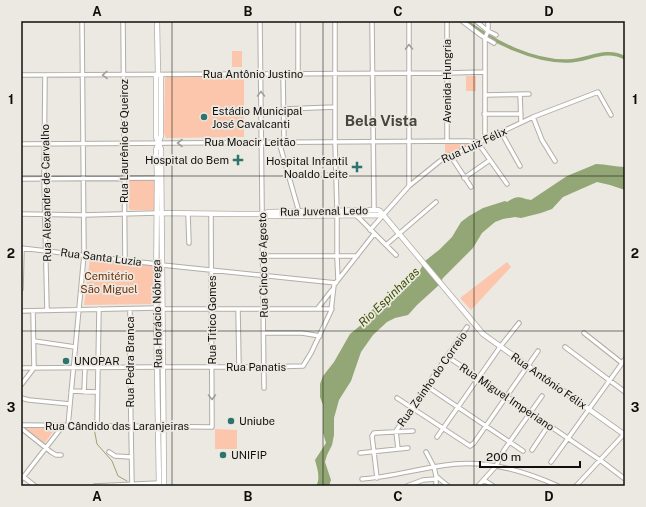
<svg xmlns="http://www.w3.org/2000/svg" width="646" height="507" viewBox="0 0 646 507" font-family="'Public Sans',sans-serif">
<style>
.green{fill:#fcc6ad}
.water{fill:#93a675}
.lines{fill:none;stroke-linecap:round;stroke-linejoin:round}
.stream{stroke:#93a675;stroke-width:1}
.canal{stroke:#93a675;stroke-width:3.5}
.minor-casing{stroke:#b1aea7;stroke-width:5.5}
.major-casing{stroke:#b1aea7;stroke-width:6}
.minor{stroke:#fff;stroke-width:3.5}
.major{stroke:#fff;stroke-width:4.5}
.oneway{stroke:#9f9f9e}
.grid{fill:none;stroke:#100f0d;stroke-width:1;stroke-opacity:0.55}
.poi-dot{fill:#2c746c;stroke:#ece9e2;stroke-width:1.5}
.labels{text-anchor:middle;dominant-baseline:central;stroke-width:3.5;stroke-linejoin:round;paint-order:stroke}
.street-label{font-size:11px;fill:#100f0d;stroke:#ece9e2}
.poi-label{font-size:11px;fill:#100f0d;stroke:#ece9e2;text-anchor:start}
.park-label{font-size:11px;fill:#703009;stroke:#ece9e2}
.water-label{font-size:12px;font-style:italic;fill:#3a5000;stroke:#ece9e2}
.district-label{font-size:15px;font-weight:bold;fill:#484540;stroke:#ece9e2}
.neatline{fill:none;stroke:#100f0d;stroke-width:1.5}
.grid-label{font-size:13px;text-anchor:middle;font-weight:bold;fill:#100f0d}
</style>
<rect width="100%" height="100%" fill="#ece9e2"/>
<path class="green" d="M232,51H242V67H232Z
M466,76H476V91H466Z
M167,77H244V137L166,138L164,133L165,78Z
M470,142V144L451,153L445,154V143Z
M130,180H155L154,210H130L129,208V181Z
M90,258L154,265V304L84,305Z
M507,262L511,267L471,310L460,298Z
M25,428H54L55,429L44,444H43L24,430Z
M215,429L237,430V449H215Z"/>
<path class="water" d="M596,164C606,164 615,167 625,167V190L610,185L597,182L563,197L552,209L541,213L521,218L515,217L503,219L495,222L482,233L473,248L443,278L439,285L417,305L408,315L395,318L387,322L373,335L361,352L351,381L339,400L334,418V435L332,445L327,455L325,462L331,480L329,486H316C321,478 317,468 315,460L326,443L323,433V405L320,397V384L323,376L334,362L350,334L361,325L369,313L375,307L383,302L398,284L419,272L425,261L439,250L452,237L461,222L469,216L483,208L505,201L507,202C518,194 520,198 531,200L567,176Z"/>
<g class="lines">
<path class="stream" d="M94,428L97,444L112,461L118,476L127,481"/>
<path class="canal" d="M466,21C493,42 534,62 568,61C588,61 605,47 625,58"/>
<g class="minor-casing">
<path id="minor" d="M123,21L125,260
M260,21L264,388
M298,21V74
M335,21V142L337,211V257L338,280
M372,21L374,210
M409,21V186
M447,21V141
M462,21L482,36L494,43
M476,21L488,31L496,35
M283,74L284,142
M21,75L447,73L485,72
M45,76L44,179L47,310
M520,94L521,122
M485,95L529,94
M284,109L335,107
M484,114H521
M533,117L542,140L555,161
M501,132L520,166
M485,140V38L488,31V21
M279,142L299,212
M478,143L507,184
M21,144L467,141L480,142
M450,155L471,187
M290,176L336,175
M464,178L490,160
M21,179L157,178
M21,214L84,215L157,213
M188,214L189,243
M356,215L396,255
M370,230L409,186L440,161L533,117L598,92L611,115
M386,245L436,202
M21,248L157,264
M262,256H357
M162,265L336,283
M21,289L22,248
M318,308L332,290
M130,309V367L132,486
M162,309H332
M238,309L239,367
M21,311L156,308
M264,333H302L320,336
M584,333L622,363
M34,341L75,347
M565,347L625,392
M448,357L600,460L625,479
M163,367H264L303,366L311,353L331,311L334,285L374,234
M21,368L158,367
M21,385L34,368L33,311
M428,387L523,451
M71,391L97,392
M84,392L85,367
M21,398L29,400L70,404
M397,398L470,446L474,443L538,351
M21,425L212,427L211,214
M68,426L84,255L82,21
M97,427L99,309
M21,428L51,452L56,455H61
M437,437L500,347L519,323
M398,449L396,431L467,327
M532,450L548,426
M109,452L115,456L131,457
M426,452L434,467L436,476L448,486
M360,453L408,448
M551,462L625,359
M21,475L35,486
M436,477V486
M377,478L372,436L374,433L413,431
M362,479C393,477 423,467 455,464C491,461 525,471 558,486
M21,480L62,427
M484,480L493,486
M95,486L159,483
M407,486L423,480L436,479
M478,486L496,466L504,450L542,396
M576,486L625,433"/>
</g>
<g class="major-casing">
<path id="major" d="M157,21L158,74L156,76V137L161,149L164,486
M158,74L161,76V136L156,150L157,174L156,308L159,486
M157,213L239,214H262L269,212L378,210L380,211L483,334L625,435
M263,214L270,216L383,215"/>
</g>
<use href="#minor" class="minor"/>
<use href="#major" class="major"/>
</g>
<defs><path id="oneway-chevron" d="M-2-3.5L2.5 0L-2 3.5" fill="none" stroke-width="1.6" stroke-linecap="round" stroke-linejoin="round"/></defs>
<g class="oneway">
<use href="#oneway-chevron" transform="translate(409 47) rotate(-91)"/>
<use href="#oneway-chevron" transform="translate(105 75) rotate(179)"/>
<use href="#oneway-chevron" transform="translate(261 94) rotate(-90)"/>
<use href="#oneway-chevron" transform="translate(180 143) rotate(180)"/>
<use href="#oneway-chevron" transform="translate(212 397) rotate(89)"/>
</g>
<path class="grid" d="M172,21V486M323,21V486M474,21V486M21,176H625M21,331H625"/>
<g class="poi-dot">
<circle cx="204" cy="117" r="4"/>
<path d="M236 154h4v4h4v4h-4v4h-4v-4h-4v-4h4z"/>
<path d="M355 161h4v4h4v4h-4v4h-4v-4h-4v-4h4z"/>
<circle cx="66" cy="361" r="4"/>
<circle cx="231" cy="421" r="4"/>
<circle cx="223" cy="455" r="4"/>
</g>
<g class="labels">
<g class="street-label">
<text x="253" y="74">Rua Antônio Justino</text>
<text transform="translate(447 81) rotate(-90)">Avenida Hungria</text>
<text transform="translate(124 141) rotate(-90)">Rua Laurênio de Queiroz</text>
<text x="250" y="142">Rua Moacir Leitão</text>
<text transform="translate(474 145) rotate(-25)">Rua Luiz Félix</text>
<text transform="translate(46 193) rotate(-91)">Rua Alexandre de Carvalho</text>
<text transform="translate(324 211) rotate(-1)">Rua Juvenal Ledo</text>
<text transform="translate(101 257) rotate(7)">Rua Santa Luzia</text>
<text transform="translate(263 265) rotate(-91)">Rua Cinco de Agosto</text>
<text transform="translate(157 314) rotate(-91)">Rua Horácio Nóbrega</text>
<text transform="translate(212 320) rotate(-90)">Rua Titico Gomes</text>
<text transform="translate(130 362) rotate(-90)">Rua Pedra Branca</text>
<text x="256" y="367">Rua Panatis</text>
<text transform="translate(432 379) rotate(-55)">Rua Zeinho do Correio</text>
<text transform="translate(549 381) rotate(35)">Rua Antônio Félix</text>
<text transform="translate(507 397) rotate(34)">Rua Miguel Imperiano</text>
<text x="117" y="426">Rua Cândido das Laranjeiras</text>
</g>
<g class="poi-label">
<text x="212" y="111">Estádio Municipal<tspan x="212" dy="13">José Cavalcanti</tspan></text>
<text x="229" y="160" text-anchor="end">Hospital do Bem</text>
<text x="348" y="161" text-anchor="end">Hospital Infantil<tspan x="348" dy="13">Noaldo Leite</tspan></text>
<text x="74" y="361">UNOPAR</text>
<text x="239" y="421">Uniube</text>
<text x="231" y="455">UNIFIP</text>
</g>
<g class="park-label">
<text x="109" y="276">Cemitério<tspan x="109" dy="13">São Miguel</tspan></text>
</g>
<g class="water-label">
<text transform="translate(389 297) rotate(-44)">Rio Espinharas</text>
</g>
<g class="district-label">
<text x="381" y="120">Bela Vista</text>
</g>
</g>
<rect width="646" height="507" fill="none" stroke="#ece9e2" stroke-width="44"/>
<path d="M480 461v6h100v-6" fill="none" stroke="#100f0d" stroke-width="2"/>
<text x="486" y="461" font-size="12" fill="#100f0d" stroke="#ece9e2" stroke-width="3" paint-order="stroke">200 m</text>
<rect x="22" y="22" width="602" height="463" class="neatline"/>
<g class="grid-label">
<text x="97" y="16">A</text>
<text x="248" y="16">B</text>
<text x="398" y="16">C</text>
<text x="549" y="16">D</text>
<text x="11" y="104">1</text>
<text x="635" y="104">1</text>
<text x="11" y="258">2</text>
<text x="635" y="258">2</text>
<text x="11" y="412">3</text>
<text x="635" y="412">3</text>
<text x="97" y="501">A</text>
<text x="248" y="501">B</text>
<text x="398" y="501">C</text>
<text x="549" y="501">D</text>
</g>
</svg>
